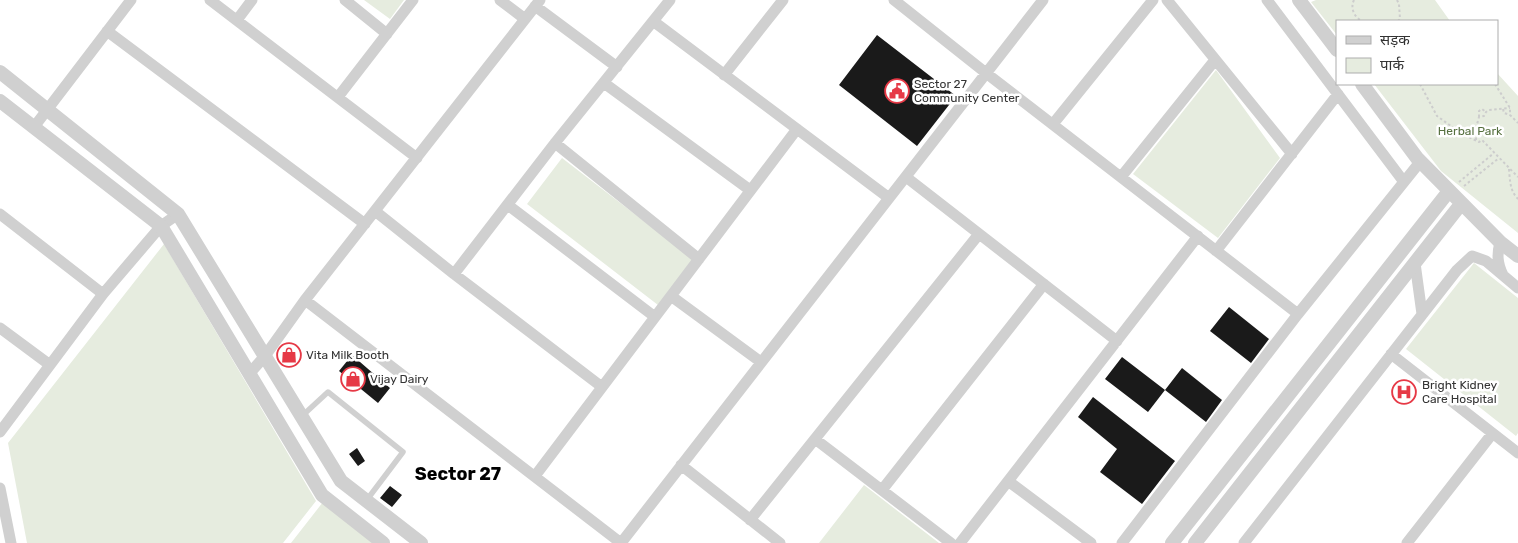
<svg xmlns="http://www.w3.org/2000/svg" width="1518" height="543" viewBox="0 0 1518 543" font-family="Rubik,'Noto Sans Devanagari',sans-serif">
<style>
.green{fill:#e6ecdf}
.building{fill:#1a1a1a}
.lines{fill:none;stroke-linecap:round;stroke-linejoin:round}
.path{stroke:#cdcdcd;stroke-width:2;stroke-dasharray:2.5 2.5;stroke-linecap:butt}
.service{stroke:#d0d0d0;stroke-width:5.5}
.minor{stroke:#d0d0d0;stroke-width:11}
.tertiary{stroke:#d0d0d0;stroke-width:14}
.labels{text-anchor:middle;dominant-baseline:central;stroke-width:5;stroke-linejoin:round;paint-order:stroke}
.poi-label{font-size:12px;fill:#333;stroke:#fff;text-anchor:start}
.park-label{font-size:12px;fill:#56703f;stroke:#fff}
.district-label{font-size:18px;font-weight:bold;fill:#000;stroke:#fff}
</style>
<rect width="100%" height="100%" fill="#fff"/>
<path class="green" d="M364,0H404L390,19Z
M1316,0H1435L1450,21H1337V35L1311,2Z
M1216,70L1280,158L1218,238L1133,174Z
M1497,73L1518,96V233L1441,171L1374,84H1497Z
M562,158L693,259L658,305L527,204Z
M164,244L316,501L283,543H27L8,443Z
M1474,263L1518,298V433L1516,436L1406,349Z
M864,485L939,543H819Z
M323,502L375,543H291Z"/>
<path class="building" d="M877,35L956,96L917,146L839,85Z
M1229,307L1269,339L1251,363L1210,331Z
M287,344L300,353L290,366L278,356Z
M352,355L390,388L378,403L339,371Z
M1122,357L1165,390L1148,412L1105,379Z
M1182,368L1222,400L1206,422L1165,390Z
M1093,397L1175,461L1142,504L1100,472L1117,449L1078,417Z
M357,448L365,461L358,466L349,454Z
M390,486L402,495L392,507L380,498Z"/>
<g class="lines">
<path class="path" d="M1354,0C1350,8 1354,17 1362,21
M1397,0L1399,4L1400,19L1398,21
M1420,84L1437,116L1462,134L1479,142L1482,140L1518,177
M1495,84L1510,108V115L1518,123
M1503,109L1504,113L1510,115
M1479,117V111L1482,109L1486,112
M1476,140V137L1480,134L1476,128L1479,117L1484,116L1486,112L1489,110L1510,108
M1509,169C1510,181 1510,191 1518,199
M1459,182L1494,153
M1464,186L1499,158"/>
<path class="service" d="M302,416L328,392L403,452L366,501"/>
<path class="minor" d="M210,0L417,158
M345,0L387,34
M500,0L525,19
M894,0L986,73L1298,314L1122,543
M1167,0L1292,154
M1267,0L1404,182
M535,6L617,67
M237,20L252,0
M653,21L889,198
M107,31L365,224
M724,75L783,0
M604,83L750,190
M338,97L413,0
M1053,124L1153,0
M34,127L131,0
M555,143L699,259
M906,177L1117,341
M1121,177L1215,60
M508,205L655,317
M375,211L454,274L555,143L670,0
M0,214L103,294
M1500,242C1497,254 1497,263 1503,275
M1216,251L1338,94
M1415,263L1422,314
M454,274L602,387
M671,296L761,362
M305,300L621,543
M1298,314L1420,162
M0,328L50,365
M1391,354L1518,453
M249,374L265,356L305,300L540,0
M0,432L103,294L161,226L178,214
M815,439L951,543
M681,465L780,543
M535,476L797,129
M1008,481L1091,543
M0,488L11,543
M882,490L1044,284
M750,520L979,234
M621,543L1043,0
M960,543L1198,236
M1244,543L1457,270L1472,256L1486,261L1518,288
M1407,543L1492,434"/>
<path class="tertiary" d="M1299,0L1337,50
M0,72L178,214L341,481L421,543
M1362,84L1417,158L1500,242L1518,256
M0,101L161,226L322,495L383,543
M1172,543L1449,191
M1195,543L1461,204"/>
</g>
<defs>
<g id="civic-ring" transform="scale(1.25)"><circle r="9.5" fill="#fff" stroke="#e63946" stroke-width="1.5"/><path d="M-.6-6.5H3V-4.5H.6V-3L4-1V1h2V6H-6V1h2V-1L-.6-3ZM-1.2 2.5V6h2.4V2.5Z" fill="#e63946"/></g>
<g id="shop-ring" transform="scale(1.25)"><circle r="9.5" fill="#fff" stroke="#e63946" stroke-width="1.5"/><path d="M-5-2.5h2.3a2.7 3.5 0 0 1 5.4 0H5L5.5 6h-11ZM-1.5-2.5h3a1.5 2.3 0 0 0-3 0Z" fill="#e63946"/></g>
<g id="hospital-ring" transform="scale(1.25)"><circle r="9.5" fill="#fff" stroke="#e63946" stroke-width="1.5"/><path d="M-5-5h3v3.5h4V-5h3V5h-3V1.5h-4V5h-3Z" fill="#e63946"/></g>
</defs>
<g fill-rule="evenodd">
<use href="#civic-ring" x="897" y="91"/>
<use href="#shop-ring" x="289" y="355"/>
<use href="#shop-ring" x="353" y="379"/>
<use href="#hospital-ring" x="1404" y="392"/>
</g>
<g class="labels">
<g class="poi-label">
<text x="914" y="84">Sector 27<tspan x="914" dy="14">Community Center</tspan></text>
<text x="306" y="355">Vita Milk Booth</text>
<text x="370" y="379">Vijay Dairy</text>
<text x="1422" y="385">Bright Kidney<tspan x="1422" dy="14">Care Hospital</tspan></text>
</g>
<g class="park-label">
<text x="1470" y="131">Herbal Park</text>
</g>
<g class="district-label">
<text x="458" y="474">Sector 27</text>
</g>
</g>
<rect x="1336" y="20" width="162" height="65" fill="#ffffff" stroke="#adadad"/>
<rect x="1346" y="36" width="25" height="8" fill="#d0d0d0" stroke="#adadad"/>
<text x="1380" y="45" font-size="15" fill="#333333">सड़क</text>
<rect x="1346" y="58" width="25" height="15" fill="#e6ecdf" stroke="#adadad"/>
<text x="1380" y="70" font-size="15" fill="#333333">पार्क</text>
</svg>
